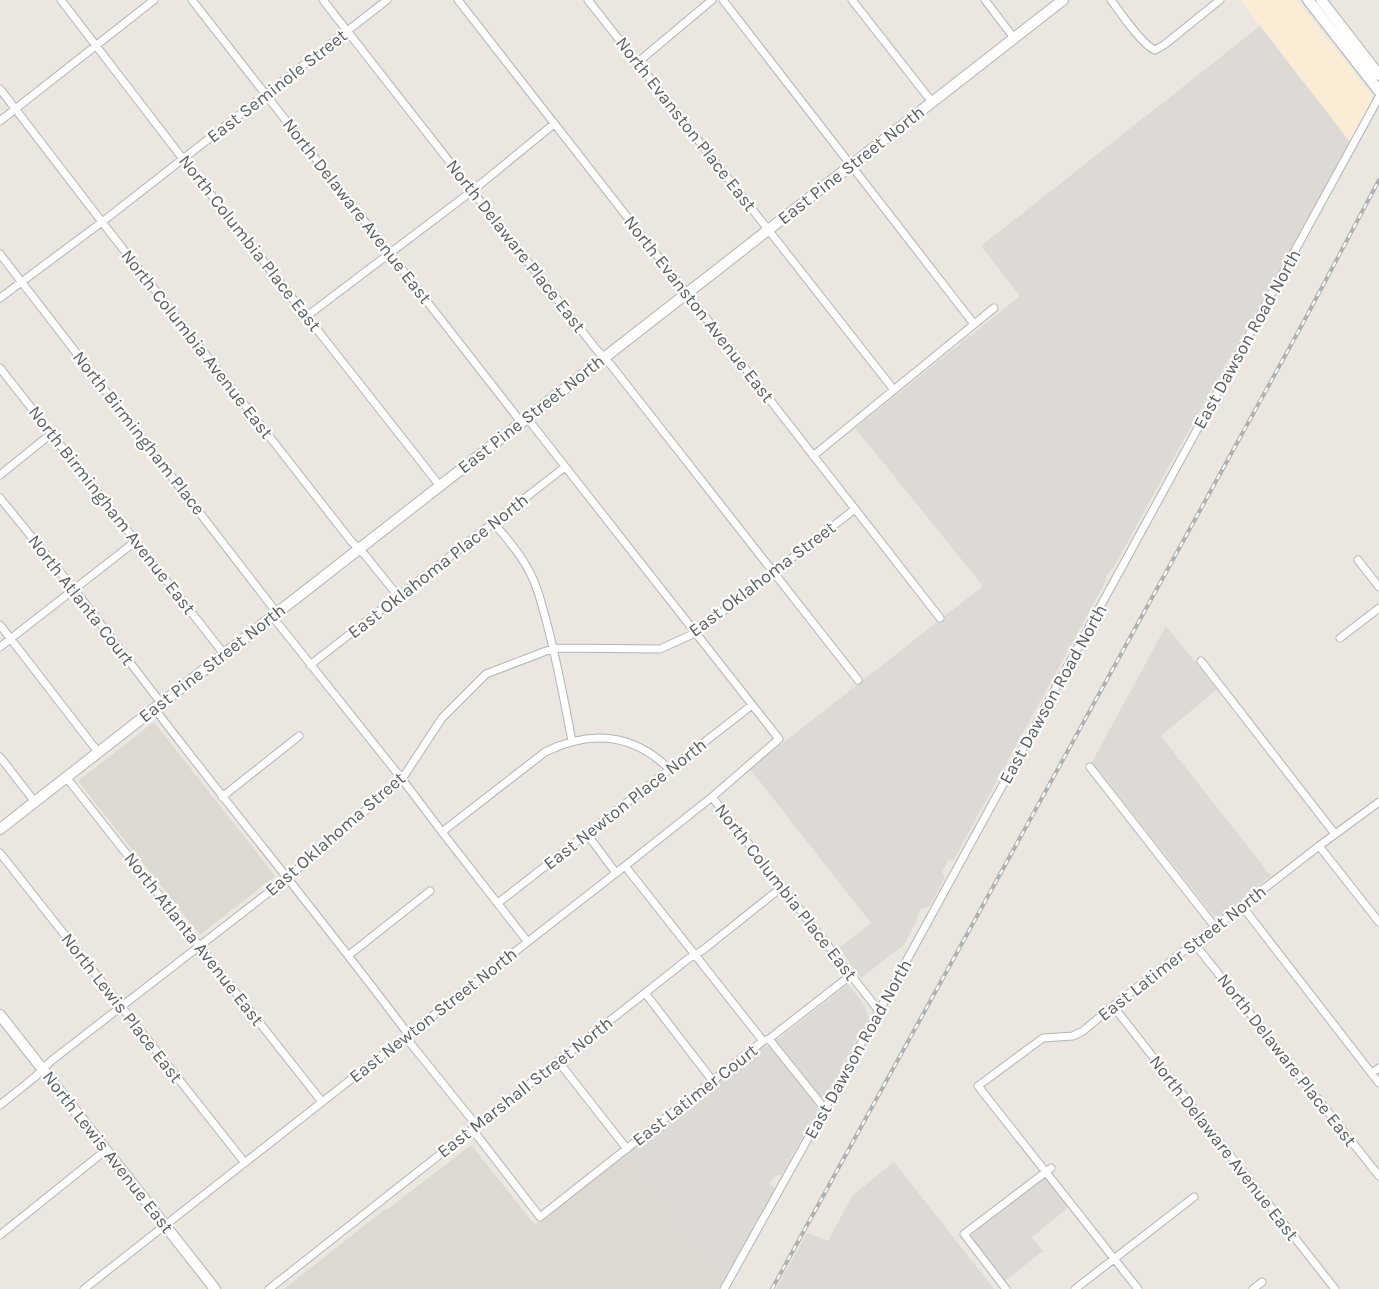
<svg xmlns="http://www.w3.org/2000/svg" width="1379" height="1289" viewBox="0 0 1379 1289" font-family="Karla,sans-serif">
<style>
.commercial{fill:#fbecd6}
.industrial{fill:#ddd9d5}
.education{fill:#ded8d2}
.lines{fill:none;stroke-linecap:round;stroke-linejoin:round}
.street-casing{stroke:#b1b4b8;stroke-width:9}
.secondary-casing{stroke:#b0b5b8;stroke-width:12}
.street{stroke:#fff;stroke-width:7}
.secondary{stroke:#fff;stroke-width:10}
.rail-casing{stroke:#afb0b1;stroke-width:4}
.rail{stroke:#fff;stroke-width:2;stroke-dasharray:5.5;stroke-linecap:butt}
.labels{text-anchor:middle;dominant-baseline:central;stroke-width:4.5;stroke-linejoin:round;paint-order:stroke}
.street-label{font-size:18px;fill:#595e61;stroke:#fff}
</style>
<rect width="100%" height="100%" fill="#ebe7e0"/>
<path class="commercial" d="M1240,0H1297L1372,95V99L1350,142Z"/>
<path class="industrial" d="M1260,26L1350,142L1164,475L1113,569L1110,570L1105,580L1106,581L953,861L949,859L942,872L945,877L930,906L920,909L916,922L904,945L861,978L839,948L871,923L750,769L983,586L855,428L1020,296L981,246Z
M1166,626L1217,689L1161,736L1271,876L1221,916H1214L1092,762Z
M848,984L864,1005L869,1017L782,1174L775,1176L769,1184L775,1188L723,1282L623,1156L764,1045L767,1047L775,1040L780,1038Z
M894,1162L994,1289H776L807,1233L828,1241L852,1196Z
M1045,1178L1069,1207L1032,1237L1043,1251L1004,1282L971,1238L975,1228Z"/>
<path class="education" d="M154,722L275,876L200,935L78,781Z
M471,1145L535,1225L623,1156L723,1282L719,1289H284L384,1210L388,1209Z"/>
<g class="lines">
<g class="street-casing">
<path id="street" d="M61,0L183,159L440,486
M192,0L521,422
M323,0L596,349L611,365L858,680
M458,0L940,618
M588,0L894,390
M723,0L974,324
M852,0L932,102
M985,0L1014,38
M1111,0C1120,12 1142,45 1155,50L1164,45L1220,0
M638,62L712,0
M0,89L102,222L351,541L365,555L398,596
M0,121L154,0
M0,254L277,613
M0,298L102,222L387,0
M307,316L472,191L554,124
M0,368L224,654
M813,456L994,308
M0,475L52,433
M0,498L74,589L161,703
M493,522C508,540 524,558 533,579C539,592 542,606 546,620C557,660 564,700 572,741
M1358,560L1379,587
M272,616L402,779L442,832L527,941
M0,625L98,752
M1340,638L1379,608
M0,647L136,541
M1201,661L1335,834
M310,665L565,467
M154,708C238,818 326,924 408,1034L411,1044L477,1126
M0,757L35,802
M1090,767L1215,927
M66,777L322,1102
M222,797L299,736
M712,797L879,1011
M442,832L545,752C590,730 633,733 669,769
M587,834L616,873
M1319,846L1379,922
M0,853L245,1163
M625,866L763,1041
M498,903L752,705
M1242,906L1379,1083
M1194,943L1379,1176
M349,955L430,891
M645,993L712,1080
M1113,1006L1335,1289
M769,1039L825,1109
M558,1061L627,1149
M1372,1073L1379,1068
M0,1105L35,1077L51,1061L286,879L402,779L442,718L486,674L554,648L660,649L695,633L855,509
M472,1129L540,1217L763,1041L769,1039L851,975
M0,1235L106,1150
M84,1289L322,1102L625,866L712,797L779,739L527,418
M269,1289L645,993L688,959L703,950L782,887
M724,1289L879,1011L1379,97
M1006,1289L964,1234L1051,1168
M1075,1289L1194,1197
M1138,1289L978,1086L1043,1038L1073,1036L1083,1031L1113,1006L1319,846L1379,802
M1253,1289L1262,1282"/>
</g>
<g class="secondary-casing">
<path id="secondary" d="M1308,0L1379,91
M1321,0L1379,75
M0,829L1063,0
M0,1015L215,1289"/>
</g>
<use href="#street" class="street"/>
<use href="#secondary" class="secondary"/>
<g class="rail-casing">
<path id="rail" d="M772,1289L1303,323L1379,180"/>
</g>
<use href="#rail" class="rail"/>
</g>
<g class="labels">
<g class="street-label">
<text transform="translate(277 86) rotate(-38)">East Seminole Street</text>
<text transform="translate(686 124) rotate(52)">North Evanston Place East</text>
<text transform="translate(851 165) rotate(-38)">East Pine Street North</text>
<text transform="translate(357 211) rotate(52)">North Delaware Avenue East</text>
<text transform="translate(250 243) rotate(52)">North Columbia Place East</text>
<text transform="translate(516 246) rotate(52)">North Delaware Place East</text>
<text transform="translate(699 309) rotate(52)">North Evanston Avenue East</text>
<text transform="translate(1247 339) rotate(-61)">East Dawson Road North</text>
<text transform="translate(197 344) rotate(52)">North Columbia Avenue East</text>
<text transform="translate(531 414) rotate(-38)">East Pine Street North</text>
<text transform="translate(139 433) rotate(52)">North Birmingham Place</text>
<text transform="translate(112 510) rotate(52)">North Birmingham Avenue East</text>
<text transform="translate(438 566) rotate(-38)">East Oklahoma Place North</text>
<text transform="translate(762 579) rotate(-37)">East Oklahoma Street</text>
<text transform="translate(81 600) rotate(52)">North Atlanta Court</text>
<text transform="translate(212 663) rotate(-38)">East Pine Street North</text>
<text transform="translate(1053 694) rotate(-61)">East Dawson Road North</text>
<text transform="translate(625 804) rotate(-38)">East Newton Place North</text>
<text transform="translate(335 834) rotate(-41)">East Oklahoma Street</text>
<text transform="translate(786 892) rotate(52)">North Columbia Place East</text>
<text transform="translate(194 939) rotate(52)">North Atlanta Avenue East</text>
<text transform="translate(1182 953) rotate(-38)">East Latimer Street North</text>
<text transform="translate(122 1008) rotate(52)">North Lewis Place East</text>
<text transform="translate(433 1015) rotate(-38)">East Newton Street North</text>
<text transform="translate(858 1049) rotate(-61)">East Dawson Road North</text>
<text transform="translate(1287 1060) rotate(52)">North Delaware Place East</text>
<text transform="translate(525 1087) rotate(-38)">East Marshall Street North</text>
<text transform="translate(695 1095) rotate(-38)">East Latimer Court</text>
<text transform="translate(1224 1148) rotate(52)">North Delaware Avenue East</text>
<text transform="translate(108 1152) rotate(52)">North Lewis Avenue East</text>
</g>
</g>
</svg>
